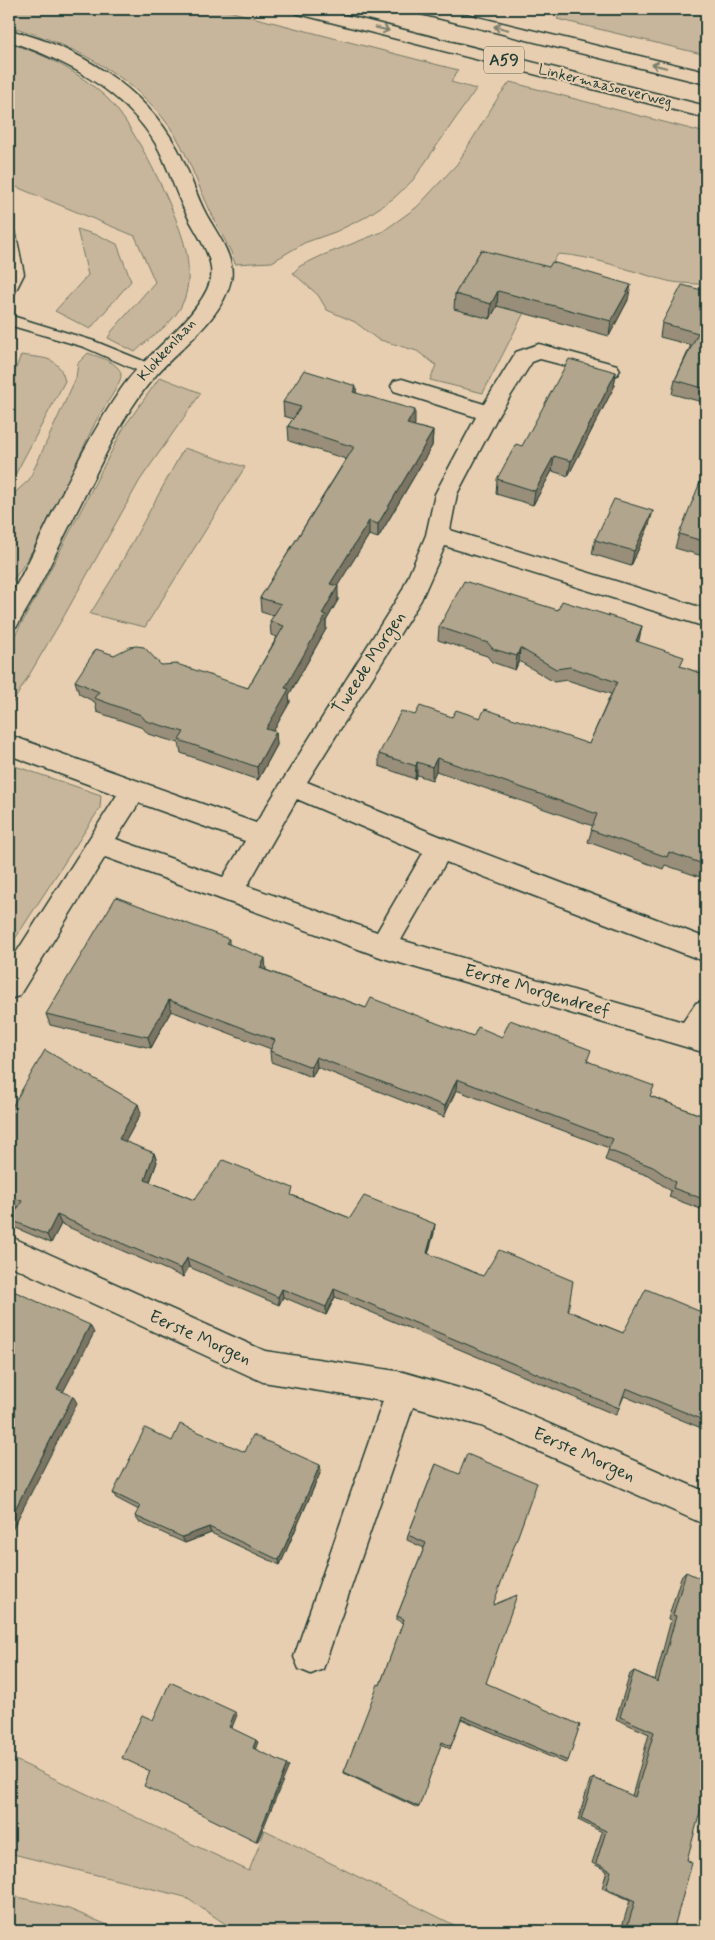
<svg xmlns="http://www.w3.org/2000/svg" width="715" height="1940" viewBox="0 0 715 1940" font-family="Mynerve,sans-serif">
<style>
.green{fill:#c7b69b;stroke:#737a68}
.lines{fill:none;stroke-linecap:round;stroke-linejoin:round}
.service-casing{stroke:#1f3d34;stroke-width:3}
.minor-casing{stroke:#1f3d34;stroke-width:3}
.motorway-casing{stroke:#1f3d34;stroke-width:3}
.service{fill:#e8ceb0;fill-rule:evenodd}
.minor{fill:#e8ceb0;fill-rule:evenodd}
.motorway{fill:#e8ceb0;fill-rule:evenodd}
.wall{fill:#988e79;stroke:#1f3d34}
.shaded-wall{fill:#7c7463;stroke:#1f3d34}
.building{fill:#b1a58d;stroke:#1f3d34}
.oneway{stroke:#797e6c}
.labels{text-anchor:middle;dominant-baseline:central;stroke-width:4;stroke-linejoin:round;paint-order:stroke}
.far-street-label{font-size:15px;fill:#1f3d34;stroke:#e8ceb0}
.shield{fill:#e8ceb0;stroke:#5b6859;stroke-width:1}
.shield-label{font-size:16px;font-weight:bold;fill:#1f3d34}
.street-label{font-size:18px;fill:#1f3d34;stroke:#e8ceb0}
</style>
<rect width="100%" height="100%" fill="#e8ceb0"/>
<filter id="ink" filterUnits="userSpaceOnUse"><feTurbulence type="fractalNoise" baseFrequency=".02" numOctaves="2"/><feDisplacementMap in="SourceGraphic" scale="10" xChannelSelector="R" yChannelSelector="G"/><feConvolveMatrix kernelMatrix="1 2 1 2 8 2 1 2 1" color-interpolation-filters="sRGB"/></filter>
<g filter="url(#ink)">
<path class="green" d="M9,9H221L458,70L451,82L476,89L413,180L394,198L364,218L335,232L304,243L272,262L235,264L231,252C222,234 212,216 204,197C195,178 188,157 177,138C141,78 74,45 9,26Z
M563,9H706V55L557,19Z
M9,43C45,54 79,72 107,98C134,124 181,218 187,256C189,270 189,287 184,300C175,324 152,335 135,352L108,338L112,331L155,282L135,236L9,184Z
M510,82L706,133V285C693,283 677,284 664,280C629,271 594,256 558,254L533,295L483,393L430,380L436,365L417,351L377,339L355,322L327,310L318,295L293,273L300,266L321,256L382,232L417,207L457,164L499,96Z
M77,229L100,236L117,244L131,281L90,329L55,311L88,275Z
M88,353C98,357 120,362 121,375C122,383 101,411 96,421C69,476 46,537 9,586V498L29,480L76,378L78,363Z
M21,355C45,359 58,355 65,381L15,475L9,480V386Z
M160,377L201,393L140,480L64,616L9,709V646L33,603L124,427Z
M184,448L245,467L145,627L90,614L115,574Z
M9,764L101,795L100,808L9,948Z
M11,1758L249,1871L265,1830L466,1931H236L185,1897L9,1853V1761Z
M9,1895L69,1909L122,1931H9Z"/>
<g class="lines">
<g class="service-casing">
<path id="service" d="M9,231L14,232L16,235L24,274L14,294L9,296Z
M9,315L94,341L153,365L155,369L153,373H143L84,347L9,325Z"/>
</g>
<g class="minor-casing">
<path id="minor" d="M9,30C76,46 144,87 177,148C189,170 195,193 206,214C216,232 236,258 231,280C222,319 182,346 157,374C130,404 112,441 94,477C73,518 53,560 31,602L17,626L9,629V599C47,530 76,454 121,389C145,354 198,319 210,282C217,260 196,234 187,215C175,193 169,168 157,146C126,92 66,60 9,41Z
M539,344L617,365L620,370L617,375L609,377L540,359L532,362L499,414L457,494L450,530L706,609V627L445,546L421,600L307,782L449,840L706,938V962L446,862L401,940L683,1022L696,1003L706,1000V1053L383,958L105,857L19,996L9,999V964L117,795L9,755V735L256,823L402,591L426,535L435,494L476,417L394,391L391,386L394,381L402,379L484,404L516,352ZM297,799L423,853L377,932L247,886ZM139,803L245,841L223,877L116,839Z
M9,1236L265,1351L403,1372L483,1395L706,1492V1525L481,1426L413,1407L323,1669L311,1674L299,1669L294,1657L383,1401L263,1382L252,1377L9,1265Z"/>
</g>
<g class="motorway-casing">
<path id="motorway" d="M292,9H321L706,106V118L295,13Z
M414,9H444L706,72V84L417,13Z"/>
</g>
<use href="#service" class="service"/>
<use href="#minor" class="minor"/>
<use href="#motorway" class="motorway"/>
</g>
<path class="wall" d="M481,250L628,300L609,336L497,306L490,319L454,309L455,294Z
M706,291V403L672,394L675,380L691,345L660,337L662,323Z
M616,372L614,387L568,476L552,471L533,505L496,494L497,479L522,446Z
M356,393L415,424L414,426L433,431L432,446L378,538L369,535L337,586L338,600L326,621V629L289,695L290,702L273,731L276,732L277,745L258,780L181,753L179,743L148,734L143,728L97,712L95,702L79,694L75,681L114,655L161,665L248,688L277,637L271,635L270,621L274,616L261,612L260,598L346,459L289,441L288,426L293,419L284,416L283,402Z
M706,481V557L675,548L679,534Z
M649,525L631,566L592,554L595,540Z
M706,565V588L699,586L703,572Z
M558,610L642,626L638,642L682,667L706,675V879L665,865L663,869L588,842L593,826L436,771L432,780L417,775L415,779L379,766V754L415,715L480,718L589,744L611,694L567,680L554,682L519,661L515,670L492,662L487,656L438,640L439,627Z
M229,939V944L266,969V970L366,1008L473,1037H502L588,1061L650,1096L706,1117V1211L669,1197L671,1191L649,1176L605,1160L609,1148L456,1090L444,1117L317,1067L312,1077L271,1062L270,1051L271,1049L171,1011L151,1048L50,1025L46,1014Z
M9,1112L141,1113L125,1142L154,1153L157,1162L150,1182L194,1200L294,1196L350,1218L434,1233L428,1254L623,1333L706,1314V1430L624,1396L619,1408L616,1415L335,1297L326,1315L283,1297L279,1305L189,1267L183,1277L61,1224L51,1243L16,1228L11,1220L18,1207L9,1203Z
M172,1441L245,1452L321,1471L280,1565L211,1533L185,1543L139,1522L135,1516L139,1510L116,1498L113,1493Z
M436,1464L493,1605L486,1683L568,1761L565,1763L461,1719L450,1749L441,1744L418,1808L344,1773V1772L380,1685L403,1623L397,1620V1616L424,1548L407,1540L408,1535Z
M686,1572L687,1860L673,1931H623L621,1930L630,1900L602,1888L607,1871L592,1863L602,1832L578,1820L590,1780L594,1778L632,1796L649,1734L616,1719L630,1674L634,1671L655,1680L671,1620L668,1619L681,1577Z"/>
<path class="shaded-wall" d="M631,285L628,300L609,336L611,321Z
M498,291L497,306L490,319L491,304Z
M616,372L614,387L568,476L571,461Z
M356,386L357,401L353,392Z
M415,410V424L406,438L407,424Z
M433,431L432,446L378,538V524Z
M554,456L552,471L533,505L535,491Z
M653,511L649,525L631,566L634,551Z
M369,521V535L330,598V584Z
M338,586V600L326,621V629L289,695L290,702L267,742L266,729L285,688L322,614Z
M642,626L639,640L633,655L636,641Z
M520,648L519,661L515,670L517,656Z
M276,732L277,745L258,780L257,767Z
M437,758L436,771L432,780V767Z
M417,762V775L415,779L416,766Z
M265,958L266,969L261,979L260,968Z
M169,1000L171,1011L151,1048L148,1037Z
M316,1057L317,1067L312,1077L311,1067Z
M457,1079L456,1090L444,1117L445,1106Z
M138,1104L141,1113L122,1148L119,1139Z
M154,1153L157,1162L147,1189L145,1180Z
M57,1215L61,1224L51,1243L47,1235Z
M435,1224L434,1233L426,1261L427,1253Z
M187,1258L189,1267L183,1277L181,1269Z
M282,1289L283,1297L279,1305L278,1297Z
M334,1289L335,1297L326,1315V1307Z
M90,1325L94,1333L61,1396L57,1389Z
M73,1396L77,1403L9,1536V1521Z
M320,1465L321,1471L280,1565L279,1560Z
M209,1527L211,1533L185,1543L182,1537Z
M235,1712L237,1715L231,1730L229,1727Z
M256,1740L258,1742L255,1750L253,1748Z
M287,1764L289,1766L258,1841H256Z"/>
<path class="building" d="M481,250L549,267L552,262L631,285L611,321L498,291L491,304L455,294Z
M682,285L706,291V389L675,380L698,333L662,323Z
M569,359L616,372L571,461L554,456L535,491L497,479L516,444L522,446Z
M304,370L356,386L353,392L415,410L407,424L433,431L378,524L369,521L330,584L338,586L322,614L326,615L285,688L289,689L266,729L276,732L257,767L179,740L184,732L146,721L141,715L94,698L99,692L75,681L96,649L114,655L130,647L136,646L144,647L161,665L177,664L248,688L284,626L270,621L281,604L260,598L354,447L288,426L301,407L283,402Z
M701,480L706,481V542L679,534Z
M614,499L653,511L634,551L595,540Z
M706,565V573L703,572Z
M464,581L558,610L562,601L642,626L636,641L684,657L680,666L706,675V865L669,852L667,857L591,830L597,814L437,758L432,767L417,762L416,766L379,754L401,711L415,715L420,706L452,717L456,710L480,718L485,709L589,744L617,682L570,667L556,669L520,648L517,656L493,649L488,643L439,627Z
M116,897L229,939L226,943L265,958L260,968L366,1008L371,998L473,1037L478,1027L502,1037L510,1020L591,1050L587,1061L654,1086L650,1096L706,1117V1200L673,1188L675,1182L653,1167L608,1150L613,1139L457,1079L445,1106L316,1057L311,1067L270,1051L275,1040L169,1000L148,1037L46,1014Z
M45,1050L138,1104L119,1139L154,1153L145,1180L194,1200L223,1160L293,1188L291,1195L350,1218L364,1196L435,1224L427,1253L483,1276L499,1250L573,1281L568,1311L623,1333L646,1289L706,1314V1421L626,1388L619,1408L334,1289L326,1307L282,1289L278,1297L187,1258L181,1269L57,1215L47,1235L11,1220L22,1201L9,1196V1112Z
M9,1289L90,1325L57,1389L73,1396L9,1521Z
M180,1424L245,1452L253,1435L320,1465L279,1560L209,1527L182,1537L135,1516L140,1506L113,1493L145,1428L172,1441Z
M467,1454L537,1483L493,1605L517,1595L486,1683L580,1725L568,1761L462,1716L451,1746L442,1742L419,1807L344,1772L378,1684L380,1685L404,1619L397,1616L426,1543L408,1535L436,1464L459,1474Z
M686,1572L706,1581V1790L687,1860L692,1863L673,1931H626L635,1901L606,1888L611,1871L596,1863L606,1831L581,1819L594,1778L635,1797L654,1732L620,1717L634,1671L658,1682L676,1616L673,1615Z
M170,1682L235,1712L229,1727L256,1740L253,1748L287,1764L256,1841L144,1786L150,1771L122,1758L142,1715L153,1720Z"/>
<defs><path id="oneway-shaft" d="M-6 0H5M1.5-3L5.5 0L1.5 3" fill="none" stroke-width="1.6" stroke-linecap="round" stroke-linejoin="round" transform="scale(1.25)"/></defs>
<g class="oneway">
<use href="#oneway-shaft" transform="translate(501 28) rotate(-166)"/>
<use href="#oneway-shaft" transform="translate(382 29) rotate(14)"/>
<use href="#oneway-shaft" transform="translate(659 66) rotate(-166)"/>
</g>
</g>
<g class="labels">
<g class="far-street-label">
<text transform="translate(605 86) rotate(14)">Linkermaasoeverweg</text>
<text transform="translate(167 350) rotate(-48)">Klokkenlaan</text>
</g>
<rect class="shield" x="484" y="46.5" width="40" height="27" rx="4"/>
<g class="shield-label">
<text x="504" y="60">A59</text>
</g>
<g class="street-label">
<text transform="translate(369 663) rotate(-57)">Tweede Morgen</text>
<text transform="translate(537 991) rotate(16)">Eerste Morgendreef</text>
<text transform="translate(200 1338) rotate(24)">Eerste Morgen</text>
<text transform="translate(584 1455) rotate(24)">Eerste Morgen</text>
</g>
</g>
<rect width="715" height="1940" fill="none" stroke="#e8ceb0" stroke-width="30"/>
<rect x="15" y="15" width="685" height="1910" fill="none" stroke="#1f3d34" stroke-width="2" filter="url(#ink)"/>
</svg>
